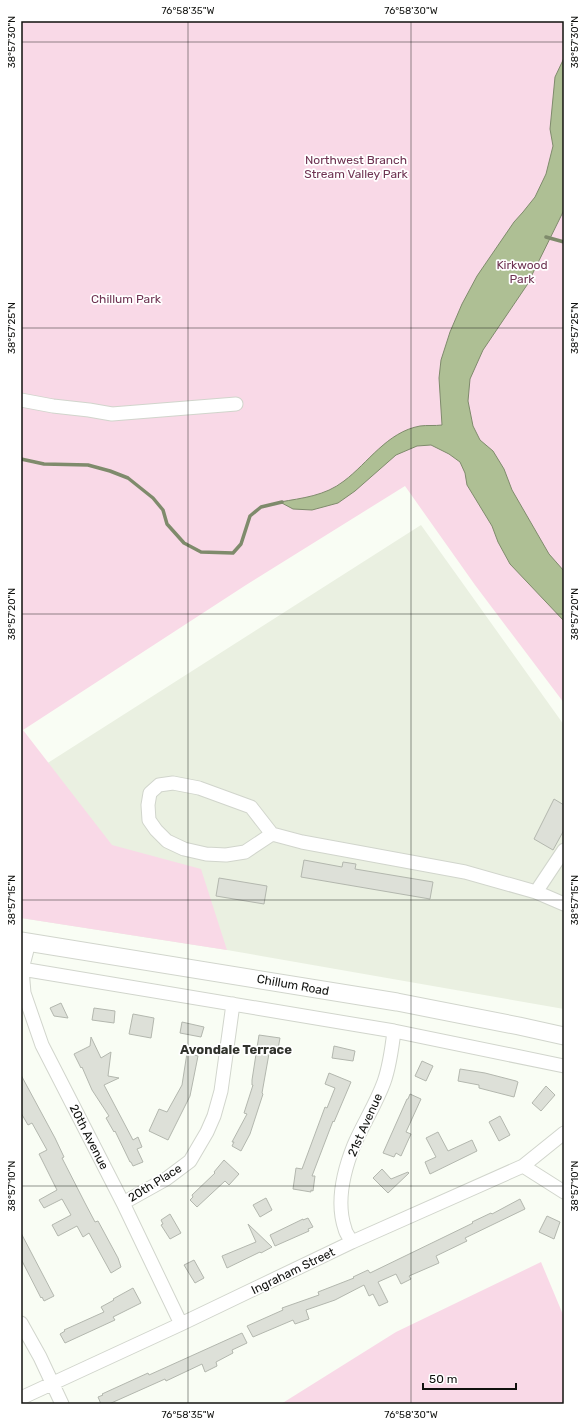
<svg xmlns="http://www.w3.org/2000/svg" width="585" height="1425" viewBox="0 0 585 1425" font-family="Rubik,sans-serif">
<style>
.built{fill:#eaf0e1}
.green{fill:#f9d9e7}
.water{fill:#aebf94;stroke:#7f8b6c}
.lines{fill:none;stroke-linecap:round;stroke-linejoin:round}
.stream{stroke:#7f8b6c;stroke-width:3.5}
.building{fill:#dde0d8;stroke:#b3b7ae}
.minor-casing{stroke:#d1d5cc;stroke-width:15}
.major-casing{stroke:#d1d5cc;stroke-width:19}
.minor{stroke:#fff;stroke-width:13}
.major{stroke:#fff;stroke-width:17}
.ticks{fill:none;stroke:#10110e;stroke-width:1;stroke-opacity:0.45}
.labels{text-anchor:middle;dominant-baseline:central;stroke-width:3.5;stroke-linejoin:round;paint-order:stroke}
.park-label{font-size:12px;fill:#6f3453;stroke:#fff}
.street-label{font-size:12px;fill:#10110e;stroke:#fff}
.neighbourhood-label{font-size:13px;font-weight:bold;fill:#31332d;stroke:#fff}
.neatline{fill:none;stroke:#10110e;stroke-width:1.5}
.ticks-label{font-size:10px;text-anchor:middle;fill:#10110e}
</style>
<rect width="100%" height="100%" fill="#f9fdf4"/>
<path class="built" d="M421,525L564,725V1009L227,950L21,918V780Z"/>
<path class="green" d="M21,21H564V703L475,585L405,486L246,585L23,730L112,845L201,869L227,950L21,918Z
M541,1262L564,1317V1404H281L396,1332Z"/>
<path class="water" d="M564,58V210L527,285L483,350L470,379L468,401L473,426L480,440L493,451L504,469L512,490L549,554L564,571V621L510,564L498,542L492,526L467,485L465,473L460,462L449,454L431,445L417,446L396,455L355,491L338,503L312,510L293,509L280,502C302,498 325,496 344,481C368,463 387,432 420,426C427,425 435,426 442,425L439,378L441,360L450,332L462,304L477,276L514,222L523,212L535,197L546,174L553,146L550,129L555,77Z"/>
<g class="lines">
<path class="stream" d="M546,237L564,242
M21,459L44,464L88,465L110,471L128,478L153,498L163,510L167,524L184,543L201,552L233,553L241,544L250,516L261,507L282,502"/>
</g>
<path class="building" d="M554,799L564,805V830L553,850L534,839Z
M304,860L342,867L343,862L356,864L355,869L433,882L430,899L301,877Z
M219,878L267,886L264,904L216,896Z
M61,1003L68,1018L54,1016L50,1008Z
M94,1008L115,1011L114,1023L92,1020Z
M133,1014L154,1018L151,1038L129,1034Z
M182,1022L204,1027L201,1037L180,1033Z
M259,1035L280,1038L278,1049L270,1048L262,1093L263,1094L250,1134L241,1151L232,1146L234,1142H232L247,1114L244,1113L253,1085H252V1080Z
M91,1037L101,1058L111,1052L108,1076L119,1078L104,1085L133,1140L138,1137L142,1147L137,1149L143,1162L133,1166L131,1162H130L115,1131L114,1132L106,1118L109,1116L92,1090L82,1067L81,1068L74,1054L90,1046Z
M334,1046L355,1051L353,1061L332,1058Z
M187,1053L198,1056L190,1096L168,1140L149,1131L159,1109L167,1112L182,1085Z
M422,1061L433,1066L426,1081L415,1076Z
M460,1069L485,1073L516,1081L518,1082L514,1097L479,1088V1085L458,1081Z
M329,1073L351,1082L334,1122L333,1121L312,1176H315L313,1191L311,1190V1192L293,1189L296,1168L302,1169L325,1107L327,1108L335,1088L325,1084Z
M21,1075L55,1138L64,1157L62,1158L85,1203L95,1222L98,1221L118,1258L121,1267L111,1273L89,1233L83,1237L77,1226L58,1236L52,1225L71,1215L62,1199L44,1208L39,1200L57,1190L39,1154L47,1150L32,1123L28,1125L21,1113Z
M546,1086L555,1095L541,1111L532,1103Z
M410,1094L421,1099L406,1132L411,1134L401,1156L396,1153L394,1157L383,1153L407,1099H408Z
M500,1116L510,1135L499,1141L489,1122Z
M438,1132L448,1151L472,1140L477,1151L430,1174L425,1162L436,1157L426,1138Z
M224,1160L239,1174L229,1185L225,1181L197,1207L190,1200L193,1197L192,1195L215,1173L214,1172Z
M382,1169L391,1179L408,1172L409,1173L388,1193L373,1178Z
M266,1198L272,1210L260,1217L253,1205Z
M520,1199L525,1209L465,1238L467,1241L436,1256L439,1263L409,1276L411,1279L401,1284L396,1274L378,1282L388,1302L379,1306L373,1294L369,1296L364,1285L335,1300L306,1310L309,1319L295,1324L293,1320L253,1337L247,1326L283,1310L282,1308L319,1295L318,1292L354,1278L353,1277L368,1270L370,1273L438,1240L473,1223L472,1222L491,1213L492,1214Z
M170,1214L181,1233L170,1239L161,1225L163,1224L161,1220Z
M547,1216L560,1222L554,1239L539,1232Z
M308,1218L313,1227L308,1229L309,1231L275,1246L270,1235L303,1219V1220Z
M248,1224L272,1247L261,1253L260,1252L227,1268L222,1256L256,1242Z
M21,1233L54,1296L44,1301L42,1297L41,1298L21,1259Z
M194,1260L204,1278L195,1283L184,1265Z
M133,1288L141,1303L113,1317L115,1320L65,1343L60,1334L65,1331L64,1330L104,1312L101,1307L114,1300L113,1299Z
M242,1333L247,1343L232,1350L233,1353L216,1362L217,1366L205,1372L202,1364L166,1381L165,1379L109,1404H101L98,1397L103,1395L102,1394L148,1373L149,1375Z"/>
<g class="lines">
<g class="minor-casing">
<path id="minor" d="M21,400L53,406L89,410L112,414L236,404
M272,834L251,807L199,788L173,783L159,785L150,793L148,805L149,820L156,830L167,841L184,849L206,854L226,855L245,852L272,834L302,842L465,872L536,892L564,904
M536,892L564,850
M29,942L22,969L24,993L42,1045L123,1203L181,1324
M22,969L394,1031L564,1066
M523,1166L564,1133
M123,1203L166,1179L190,1161L207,1132L214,1116L221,1091L233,1004
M352,1242C350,1238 346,1234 345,1229C336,1203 344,1170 354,1145C363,1124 376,1104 384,1082C390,1065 392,1048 394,1031
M21,1323L40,1357L62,1404
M21,1398L181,1324L352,1242L523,1166L564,1192"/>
</g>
<g class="major-casing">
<path id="major" d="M21,941L397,1002L519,1026L564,1036"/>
</g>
<use href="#minor" class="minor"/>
<use href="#major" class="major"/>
</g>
<path class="ticks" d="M188,21V1404M411,21V1404M21,42H564M21,328H564M21,614H564M21,900H564M21,1186H564"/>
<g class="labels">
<g class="park-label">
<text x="356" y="160">Northwest Branch<tspan x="356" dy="14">Stream Valley Park</tspan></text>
<text x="522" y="265">Kirkwood<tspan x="522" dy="14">Park</tspan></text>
<text x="126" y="299">Chillum Park</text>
</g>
<g class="street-label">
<text transform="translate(293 985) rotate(10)">Chillum Road</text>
<text transform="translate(365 1125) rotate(-66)">21st Avenue</text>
<text transform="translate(89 1137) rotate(63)">20th Avenue</text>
<text transform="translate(155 1183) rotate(-32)">20th Place</text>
<text transform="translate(293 1271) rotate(-26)">Ingraham Street</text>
</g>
<g class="neighbourhood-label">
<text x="236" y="1049">Avondale Terrace</text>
</g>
</g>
<rect width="585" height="1425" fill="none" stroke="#ffffff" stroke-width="44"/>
<path d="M423 1383v6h93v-6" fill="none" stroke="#10110e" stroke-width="2"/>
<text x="429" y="1383" font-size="12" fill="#10110e" stroke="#ffffff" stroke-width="3" paint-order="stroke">50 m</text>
<rect x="22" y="22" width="541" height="1381" class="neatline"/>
<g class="ticks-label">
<text x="188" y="14">76°58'35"W</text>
<text x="411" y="14">76°58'30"W</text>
<text transform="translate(11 42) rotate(-90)" y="4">38°57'30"N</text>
<text transform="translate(574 42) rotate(-90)" y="4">38°57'30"N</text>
<text transform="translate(11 328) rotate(-90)" y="4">38°57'25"N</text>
<text transform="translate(574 328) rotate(-90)" y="4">38°57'25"N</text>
<text transform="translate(11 614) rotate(-90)" y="4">38°57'20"N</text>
<text transform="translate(574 614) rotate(-90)" y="4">38°57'20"N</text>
<text transform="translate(11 900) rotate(-90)" y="4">38°57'15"N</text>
<text transform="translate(574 900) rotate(-90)" y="4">38°57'15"N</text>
<text transform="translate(11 1186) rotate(-90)" y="4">38°57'10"N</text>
<text transform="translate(574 1186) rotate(-90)" y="4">38°57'10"N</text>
<text x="188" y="1418">76°58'35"W</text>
<text x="411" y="1418">76°58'30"W</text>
</g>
</svg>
